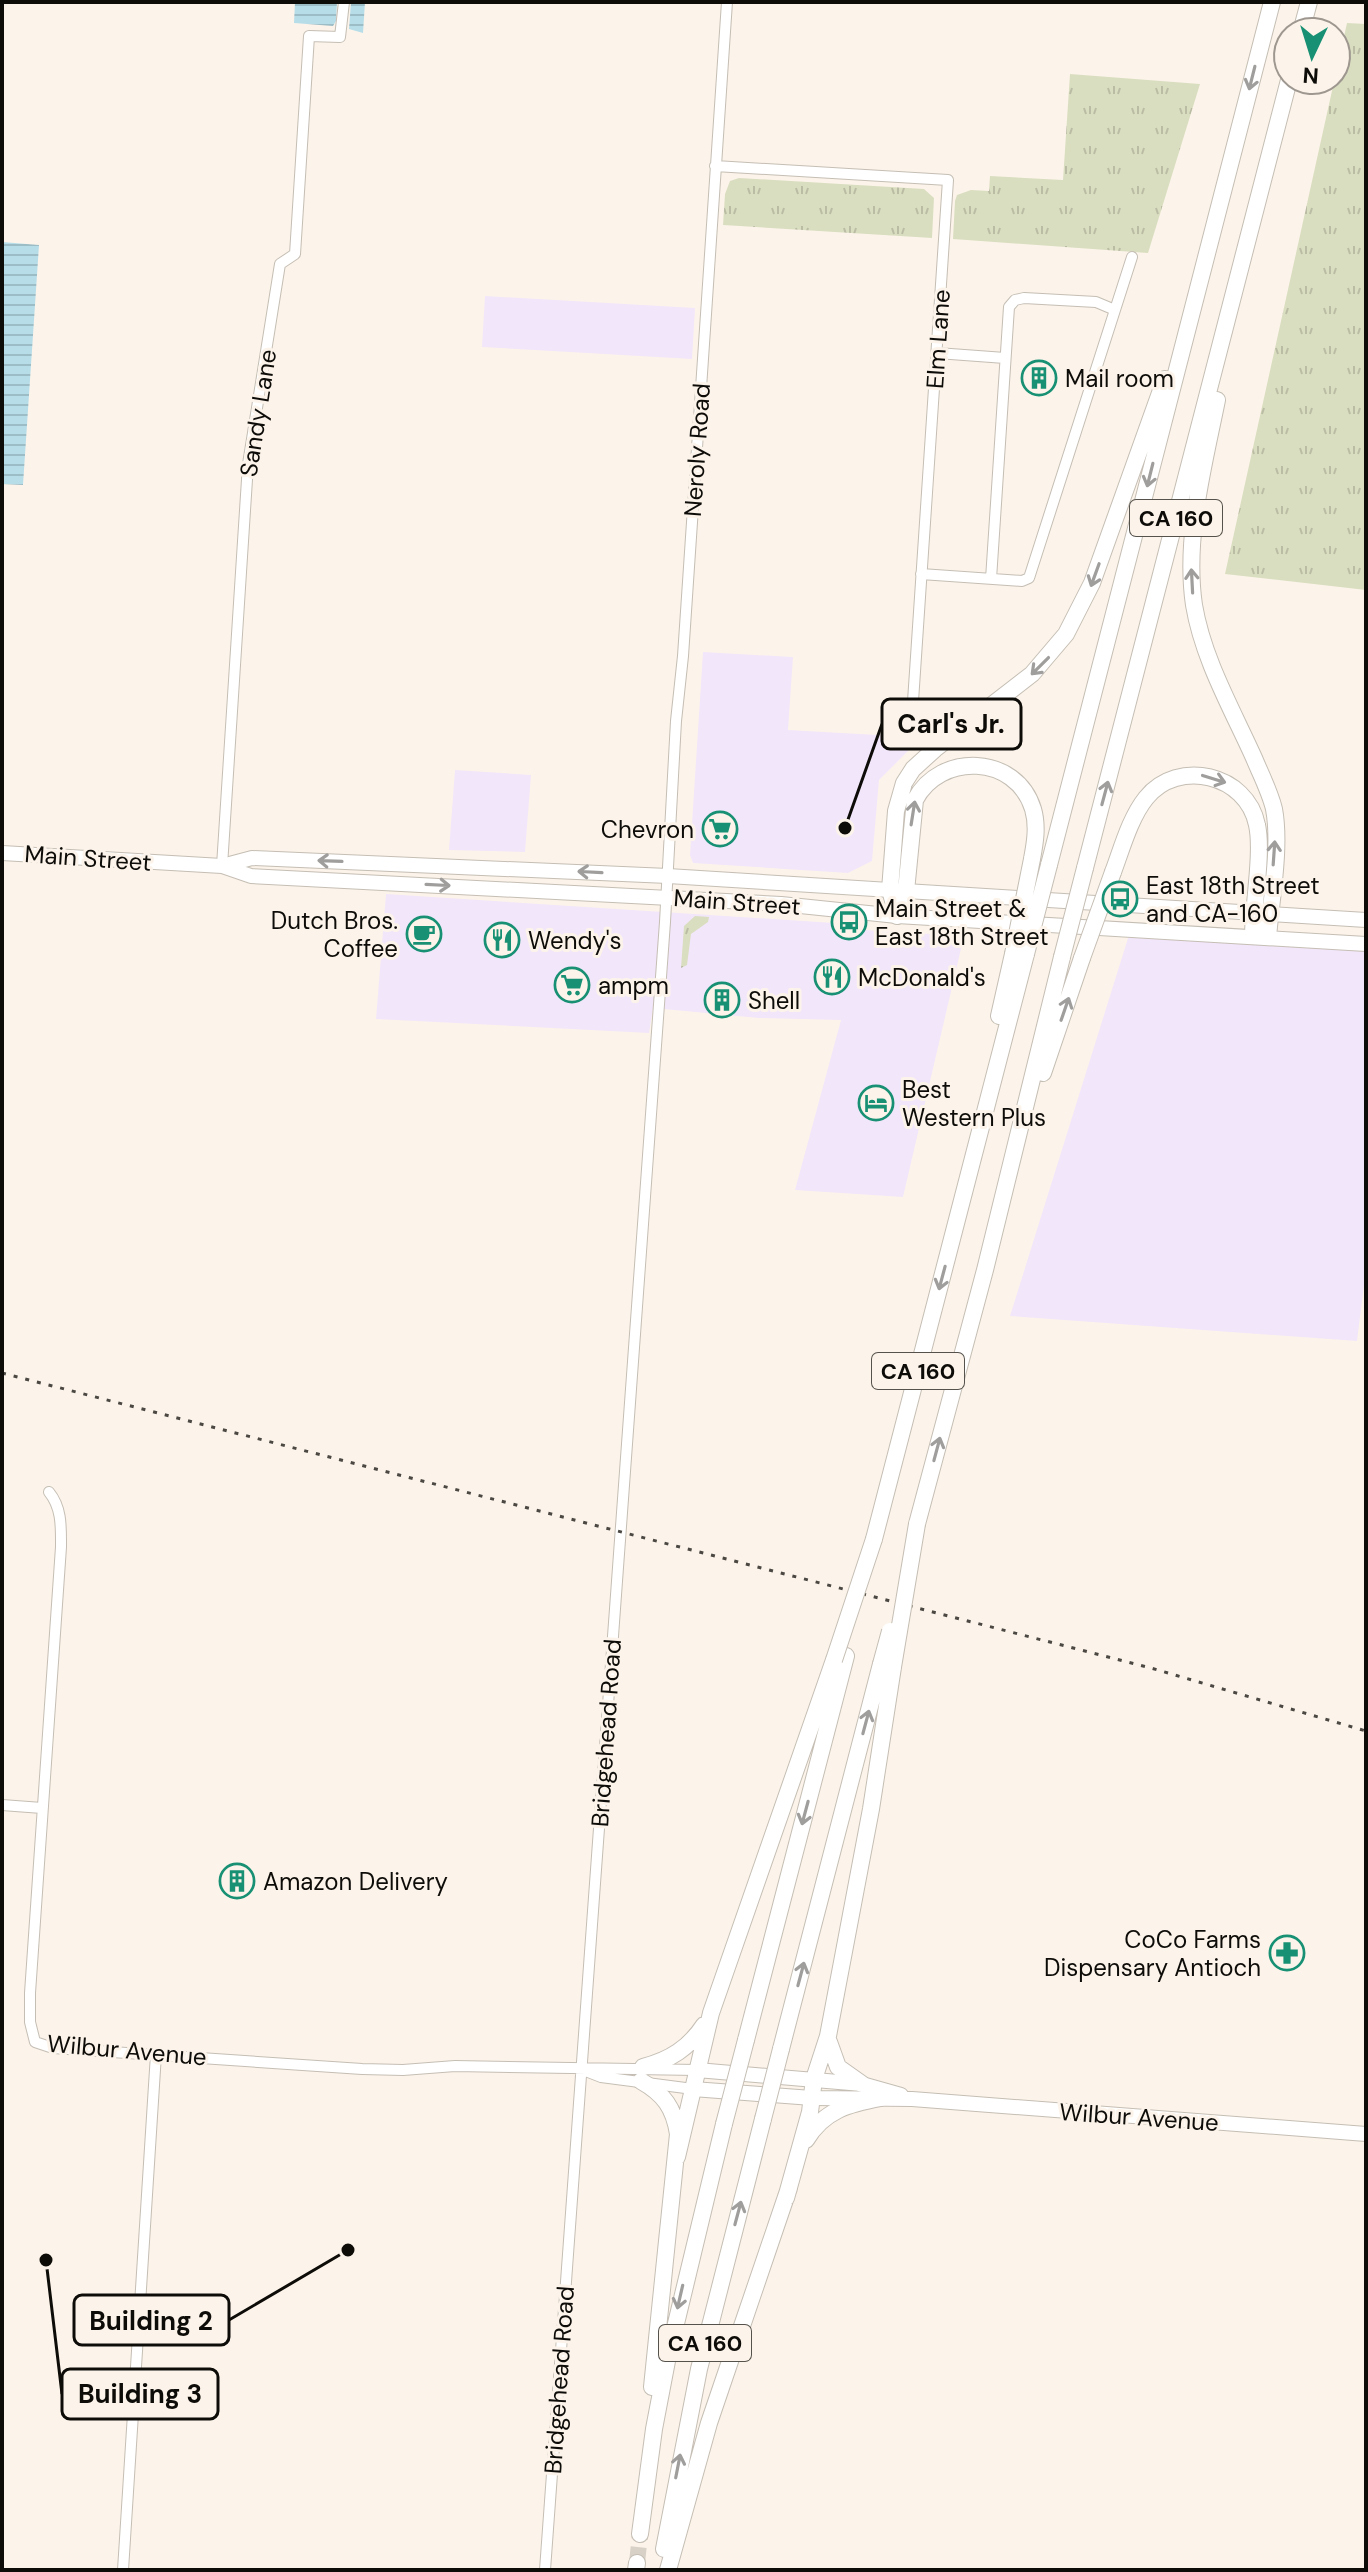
<svg xmlns="http://www.w3.org/2000/svg" width="1368" height="2572" viewBox="0 0 1368 2572" font-family="'DM Sans',sans-serif">
<style>
.commercial{fill:#f2e6fa}
.grass{fill:url(#grass-tufts)}
.water{fill:url(#water-rules)}
.lines{fill:none;stroke-linecap:round;stroke-linejoin:round}
.highway-tunnel{stroke:#d8d1c8;stroke-width:16;stroke-dasharray:16 8;stroke-linecap:butt}
.minor-casing{stroke:#c5beb4;stroke-width:12}
.major-casing{stroke:#c5beb4;stroke-width:16}
.highway-casing{stroke:#c5beb4;stroke-width:18}
.minor{stroke:#fff;stroke-width:10}
.major{stroke:#fff;stroke-width:14}
.highway{stroke:#fff;stroke-width:16}
.rail{stroke:#4b4843;stroke-width:3;stroke-dasharray:4 8;stroke-linecap:butt}
.highway-bridge-casing{stroke:#c5beb4;stroke-width:18;stroke-linecap:butt}
.highway-bridge{stroke:#fff;stroke-width:16}
.oneway{stroke:#9f9e9d}
.labels{text-anchor:middle;dominant-baseline:central;stroke-width:6;stroke-linejoin:round;paint-order:stroke}
.shield{fill:#fcf4ea;stroke:#55524c;stroke-width:2}
.shield-label{font-size:22px;font-weight:bold;fill:#0e0c09}
.street-label{font-size:24px;fill:#0e0c09;stroke:#fcf4ea}
.poi-label{font-size:24px;fill:#0e0c09;stroke:#fcf4ea;text-anchor:start}
.leader{fill:none;stroke:#0e0c09;stroke-width:3}
.callout-dot{fill:#0e0c09;stroke:#fcf4ea;stroke-width:3}
.callout{fill:#fcf4ea;stroke:#0e0c09;stroke-width:3}
.callout-label{font-size:26px;text-anchor:middle;font-weight:bold;fill:#0e0c09}
</style>
<defs>
<pattern id="grass-tufts" width="24" height="20" patternUnits="userSpaceOnUse" patternTransform="scale(2)"><rect width="24" height="20" fill="#dadec0"/><path d="M3 7l-1-3M5 7V3M7 7l1-3M15 17l-1-3M17 17v-4M19 17l1-3" fill="none" stroke="#babda4"/></pattern>
<pattern id="water-rules" width="6" height="5" patternUnits="userSpaceOnUse" patternTransform="scale(2)"><rect width="6" height="5" fill="#b7dde9"/><path d="M0 2.5h6" fill="none" stroke="#9cbcc6"/></pattern>
</defs>
<rect width="100%" height="100%" fill="#fcf4ea"/>
<path class="commercial" d="M485,296L695,308L692,359L482,347Z
M703,652L793,657L788,730L913,737V746L879,780L872,861L848,873L693,863L690,855Z
M455,770L531,775L525,852L449,850Z
M386,894L849,924V929L964,936L903,1197L795,1190L841,1020L759,1018L653,1008L649,1033L376,1019Z
M1129,935L1366,948V1269L1357,1341L1010,1316Z"/>
<path class="grass" d="M1347,23L1366,24V590L1225,574Z
M1070,74L1200,84L1148,253L953,239L955,201L957,195L971,190L989,191L990,176L1063,180Z
M739,178L924,189L934,198L932,238L723,225L725,194L730,181Z
M695,916L709,917L708,922L691,934L687,965L681,968L684,926Z"/>
<path class="water" d="M295,2H337L336,21L333,26L294,23Z
M351,2H365L363,33L349,29Z
M2,242L39,245L23,485L2,484Z"/>
<g class="lines">
<path class="highway-tunnel" d="M637,2563L640,2534"/>
<g class="minor-casing">
<path id="minor" d="M715,166L948,180L911,731
M937,353L1005,358
M921,574L1022,581L1029,578L1132,257
M991,579L1009,307L1015,300L1024,298L1096,302L1115,310
M222,866L248,464L280,264L295,254L309,36L340,37L344,2
M49,1492C62,1508 61,1527 61,1547L30,1993V2022L35,2042L53,2048L362,2069L403,2070L455,2066L697,2070
M2,1805L42,1808
M583,2070L601,2077L693,2089
M123,2570L156,2054
M545,2570L665,922L676,721L683,656L727,2"/>
</g>
<g class="major-casing">
<path id="major" d="M2,853L222,866L251,876L781,904L897,916L1366,944
M222,866L252,858L668,876L1366,920
M697,2070L862,2084L901,2095
M693,2089L812,2098L912,2099L1366,2134"/>
</g>
<g class="highway-casing">
<path id="highway" d="M1301,32L1309,2
M1217,400C1204,465 1184,538 1194,605C1203,659 1232,709 1254,758C1261,775 1270,792 1274,809C1281,846 1271,900 1268,937
M1049,865L1272,2
M1085,868L1289,80
M1113,872C1122,848 1130,818 1146,798C1178,758 1247,774 1257,825C1263,852 1253,906 1253,936
M897,916L890,890L896,811L904,783L913,769L935,749L1032,674L1066,634L1092,583L1165,379
M897,916L906,891L915,800C940,752 1016,754 1033,809C1038,826 1035,843 1032,859
M999,1016L1013,954
M1043,1073L1082,958
M917,1524L985,1270L1062,957
M874,1539L1026,954
M746,2040L846,1656
M829,2042L838,2067L862,2084
M781,2049L881,1664
M643,2067C670,2060 689,2048 704,2025
M641,2081C664,2094 674,2108 678,2134L652,2387
M806,2140C824,2110 849,2104 881,2098
M677,2157L711,2013L834,1660
M786,2198L810,2112L814,2079L828,2036L871,1809L893,1667
M640,2534L654,2429L667,2361L724,2124
M664,2549L699,2369L763,2119
M636,2570L637,2563
M668,2570L709,2423L789,2188"/>
</g>
<use href="#minor" class="minor"/>
<use href="#major" class="major"/>
<use href="#highway" class="highway"/>
<path class="rail" d="M2,1373L1151,1668L1366,1731"/>
<g class="highway-bridge-casing">
<path id="highway-bridge" d="M1013,954L1032,859
M1026,954L1049,865
M1062,957L1085,868
M1082,958L1113,872
M834,1660L874,1539
M881,1664L890,1631
M893,1667L917,1524
M763,2119L781,2049
M724,2124L746,2040"/>
</g>
<use href="#highway-bridge" class="highway-bridge"/>
</g>
<defs><path id="oneway-shaft" d="M-6 0H5M1.5-3L5.5 0L1.5 3" fill="none" stroke-width="1.6" stroke-linecap="round" stroke-linejoin="round" transform="scale(2)"/></defs>
<g class="oneway">
<use href="#oneway-shaft" transform="translate(1252 78) rotate(104)"/>
<use href="#oneway-shaft" transform="translate(1150 475) rotate(104)"/>
<use href="#oneway-shaft" transform="translate(1095 575) rotate(110)"/>
<use href="#oneway-shaft" transform="translate(1192 581) rotate(-93)"/>
<use href="#oneway-shaft" transform="translate(1040 666) rotate(135)"/>
<use href="#oneway-shaft" transform="translate(1214 779) rotate(17)"/>
<use href="#oneway-shaft" transform="translate(1105 793) rotate(-75)"/>
<use href="#oneway-shaft" transform="translate(913 813) rotate(-81)"/>
<use href="#oneway-shaft" transform="translate(1274 853) rotate(-86)"/>
<use href="#oneway-shaft" transform="translate(330 861) rotate(-178)"/>
<use href="#oneway-shaft" transform="translate(590 872) rotate(-177)"/>
<use href="#oneway-shaft" transform="translate(438 885) rotate(3)"/>
<use href="#oneway-shaft" transform="translate(1065 1009) rotate(-71)"/>
<use href="#oneway-shaft" transform="translate(942 1278) rotate(105)"/>
<use href="#oneway-shaft" transform="translate(937 1449) rotate(-75)"/>
<use href="#oneway-shaft" transform="translate(866 1722) rotate(-75)"/>
<use href="#oneway-shaft" transform="translate(805 1813) rotate(105)"/>
<use href="#oneway-shaft" transform="translate(801 1974) rotate(-75)"/>
<use href="#oneway-shaft" transform="translate(738 2213) rotate(-75)"/>
<use href="#oneway-shaft" transform="translate(680 2297) rotate(103)"/>
<use href="#oneway-shaft" transform="translate(678 2466) rotate(-79)"/>
</g>
<defs>
<g id="building-ring" transform="scale(1.8)"><circle r="9.5" fill="#fcf4ea" stroke="#189074" stroke-width="1.5"/><path d="M-4-6H4V6H1V3H-1V6H-4ZM-2.5-4.3h1.7v1.8h-1.7ZM.8-4.3h1.7v1.8H.8ZM-2.5-1h1.7V.8h-1.7ZM.8-1h1.7V.8H.8Z" fill="#189074"/></g>
<g id="supermarket-ring" transform="scale(1.8)"><circle r="9.5" fill="#fcf4ea" stroke="#189074" stroke-width="1.5"/><path d="M-6-5.5h2.5l.6 2H6L4.5 2H-2.5L-4.4-4H-6ZM-1.5 3.2a1.3 1.3 0 1 0 .1 0ZM3 3.2a1.3 1.3 0 1 0 .1 0Z" fill="#189074"/></g>
<g id="bus-ring" transform="scale(1.8)"><circle r="9.5" fill="#fcf4ea" stroke="#189074" stroke-width="1.5"/><path d="M-5-6H5V4H4V6H2V4H-2V6H-4V4H-5ZM-3.5-4V0h7V-4ZM-3.5 1.2v1.5H-2V1.2ZM2 1.2v1.5H3.5V1.2Z" fill="#189074"/></g>
<g id="cafe-ring" transform="scale(1.8)"><circle r="9.5" fill="#fcf4ea" stroke="#189074" stroke-width="1.5"/><path d="M-5.5-4.5H6V0H3Q3 3.5 0 3.5H-2.5Q-5.5 3.5-5.5 0ZM3-3.2v2h1.7v-2ZM-6 4.5H4V6H-6Z" fill="#189074"/></g>
<g id="restaurant-ring" transform="scale(1.8)"><circle r="9.5" fill="#fcf4ea" stroke="#189074" stroke-width="1.5"/><path d="M-5-6h1v4h1v-4h1v4h1v-4h1v5L-1.5 .5V6h-2V.5L-5-1ZM5-6V6H3V1.5H1.5Q1.5-4 5-6Z" fill="#189074"/></g>
<g id="hotel-ring" transform="scale(1.8)"><circle r="9.5" fill="#fcf4ea" stroke="#189074" stroke-width="1.5"/><path d="M-6-4.5h1.5V1H6V5H4.5V3h-9V5H-6ZM-4 0a1.8 1.8 0 1 1 3.6 0ZM.5 0V-2.5h3Q6-2.5 6 0Z" fill="#189074"/></g>
<g id="pharmacy-ring" transform="scale(1.8)"><circle r="9.5" fill="#fcf4ea" stroke="#189074" stroke-width="1.5"/><path d="M-2-6h4v4h4v4h-4v4h-4v-4h-4v-4h4Z" fill="#189074"/></g>
</defs>
<g fill-rule="evenodd">
<use href="#building-ring" x="1039" y="378"/>
<use href="#supermarket-ring" x="720" y="829"/>
<use href="#bus-ring" x="1120" y="899"/>
<use href="#bus-ring" x="849" y="922"/>
<use href="#cafe-ring" x="424" y="934"/>
<use href="#restaurant-ring" x="502" y="940"/>
<use href="#restaurant-ring" x="832" y="977"/>
<use href="#supermarket-ring" x="572" y="985"/>
<use href="#building-ring" x="722" y="1000"/>
<use href="#hotel-ring" x="876" y="1103"/>
<use href="#building-ring" x="237" y="1881"/>
<use href="#pharmacy-ring" x="1287" y="1953"/>
</g>
<g class="labels">
<g class="shield">
<rect x="1130" y="500" width="92" height="36" rx="6"/>
<rect x="872" y="1353" width="92" height="36" rx="6"/>
<rect x="659" y="2325" width="92" height="36" rx="6"/>
</g>
<g class="shield-label">
<text x="1176" y="518">CA 160</text>
<text x="918" y="1371">CA 160</text>
<text x="705" y="2343">CA 160</text>
</g>
<g class="street-label">
<text transform="translate(938 339) rotate(-86)">Elm Lane</text>
<text transform="translate(258 413) rotate(-81)">Sandy Lane</text>
<text transform="translate(697 450) rotate(-86)">Neroly Road</text>
<text transform="translate(88 858) rotate(4)">Main Street</text>
<text transform="translate(737 902) rotate(4)">Main Street</text>
<text transform="translate(606 1733) rotate(-86)">Bridgehead Road</text>
<text transform="translate(127 2050) rotate(5)">Wilbur Avenue</text>
<text transform="translate(1139 2117) rotate(4)">Wilbur Avenue</text>
<text transform="translate(559 2380) rotate(-86)">Bridgehead Road</text>
</g>
<g class="poi-label">
<text x="1065" y="378">Mail room</text>
<text x="694" y="829" text-anchor="end">Chevron</text>
<text x="1146" y="885">East 18th Street<tspan x="1146" dy="28">and CA-160</tspan></text>
<text x="875" y="908">Main Street &amp;<tspan x="875" dy="28">East 18th Street</tspan></text>
<text x="398" y="920" text-anchor="end">Dutch Bros.<tspan x="398" dy="28">Coffee</tspan></text>
<text x="528" y="940">Wendy's</text>
<text x="858" y="977">McDonald's</text>
<text x="598" y="985">ampm</text>
<text x="748" y="1000">Shell</text>
<text x="902" y="1089">Best<tspan x="902" dy="28">Western Plus</tspan></text>
<text x="263" y="1881">Amazon Delivery</text>
<text x="1261" y="1939" text-anchor="end">CoCo Farms<tspan x="1261" dy="28">Dispensary Antioch</tspan></text>
</g>
</g>
<path class="leader" d="M845 828L882 724M348 2250L229 2320M46 2260L62 2394"/>
<g class="callout-dot">
<circle cx="845" cy="828" r="8"/>
<circle cx="348" cy="2250" r="8"/>
<circle cx="46" cy="2260" r="8"/>
</g>
<g class="callout">
<rect x="882" y="699" width="139" height="50" rx="8"/>
<rect x="74" y="2295" width="155" height="50" rx="8"/>
<rect x="62" y="2369" width="156" height="50" rx="8"/>
</g>
<g class="callout-label">
<text x="951" y="733">Carl's Jr.</text>
<text x="151" y="2330">Building 2</text>
<text x="140" y="2403">Building 3</text>
</g>
<rect width="1368" height="2572" fill="none" stroke="#0e0c09" stroke-width="8"/>
<g transform="translate(1312 56) rotate(184)"><circle r="38" fill="#fcf4ea" stroke="#9d9790" stroke-width="2"/>
<path d="M0-6L14 30L0 20L-14 30Z" fill="#189074"/>
<text y="-12" font-size="22" font-weight="bold" text-anchor="middle" fill="#0e0c09">N</text>
</g>
</svg>
